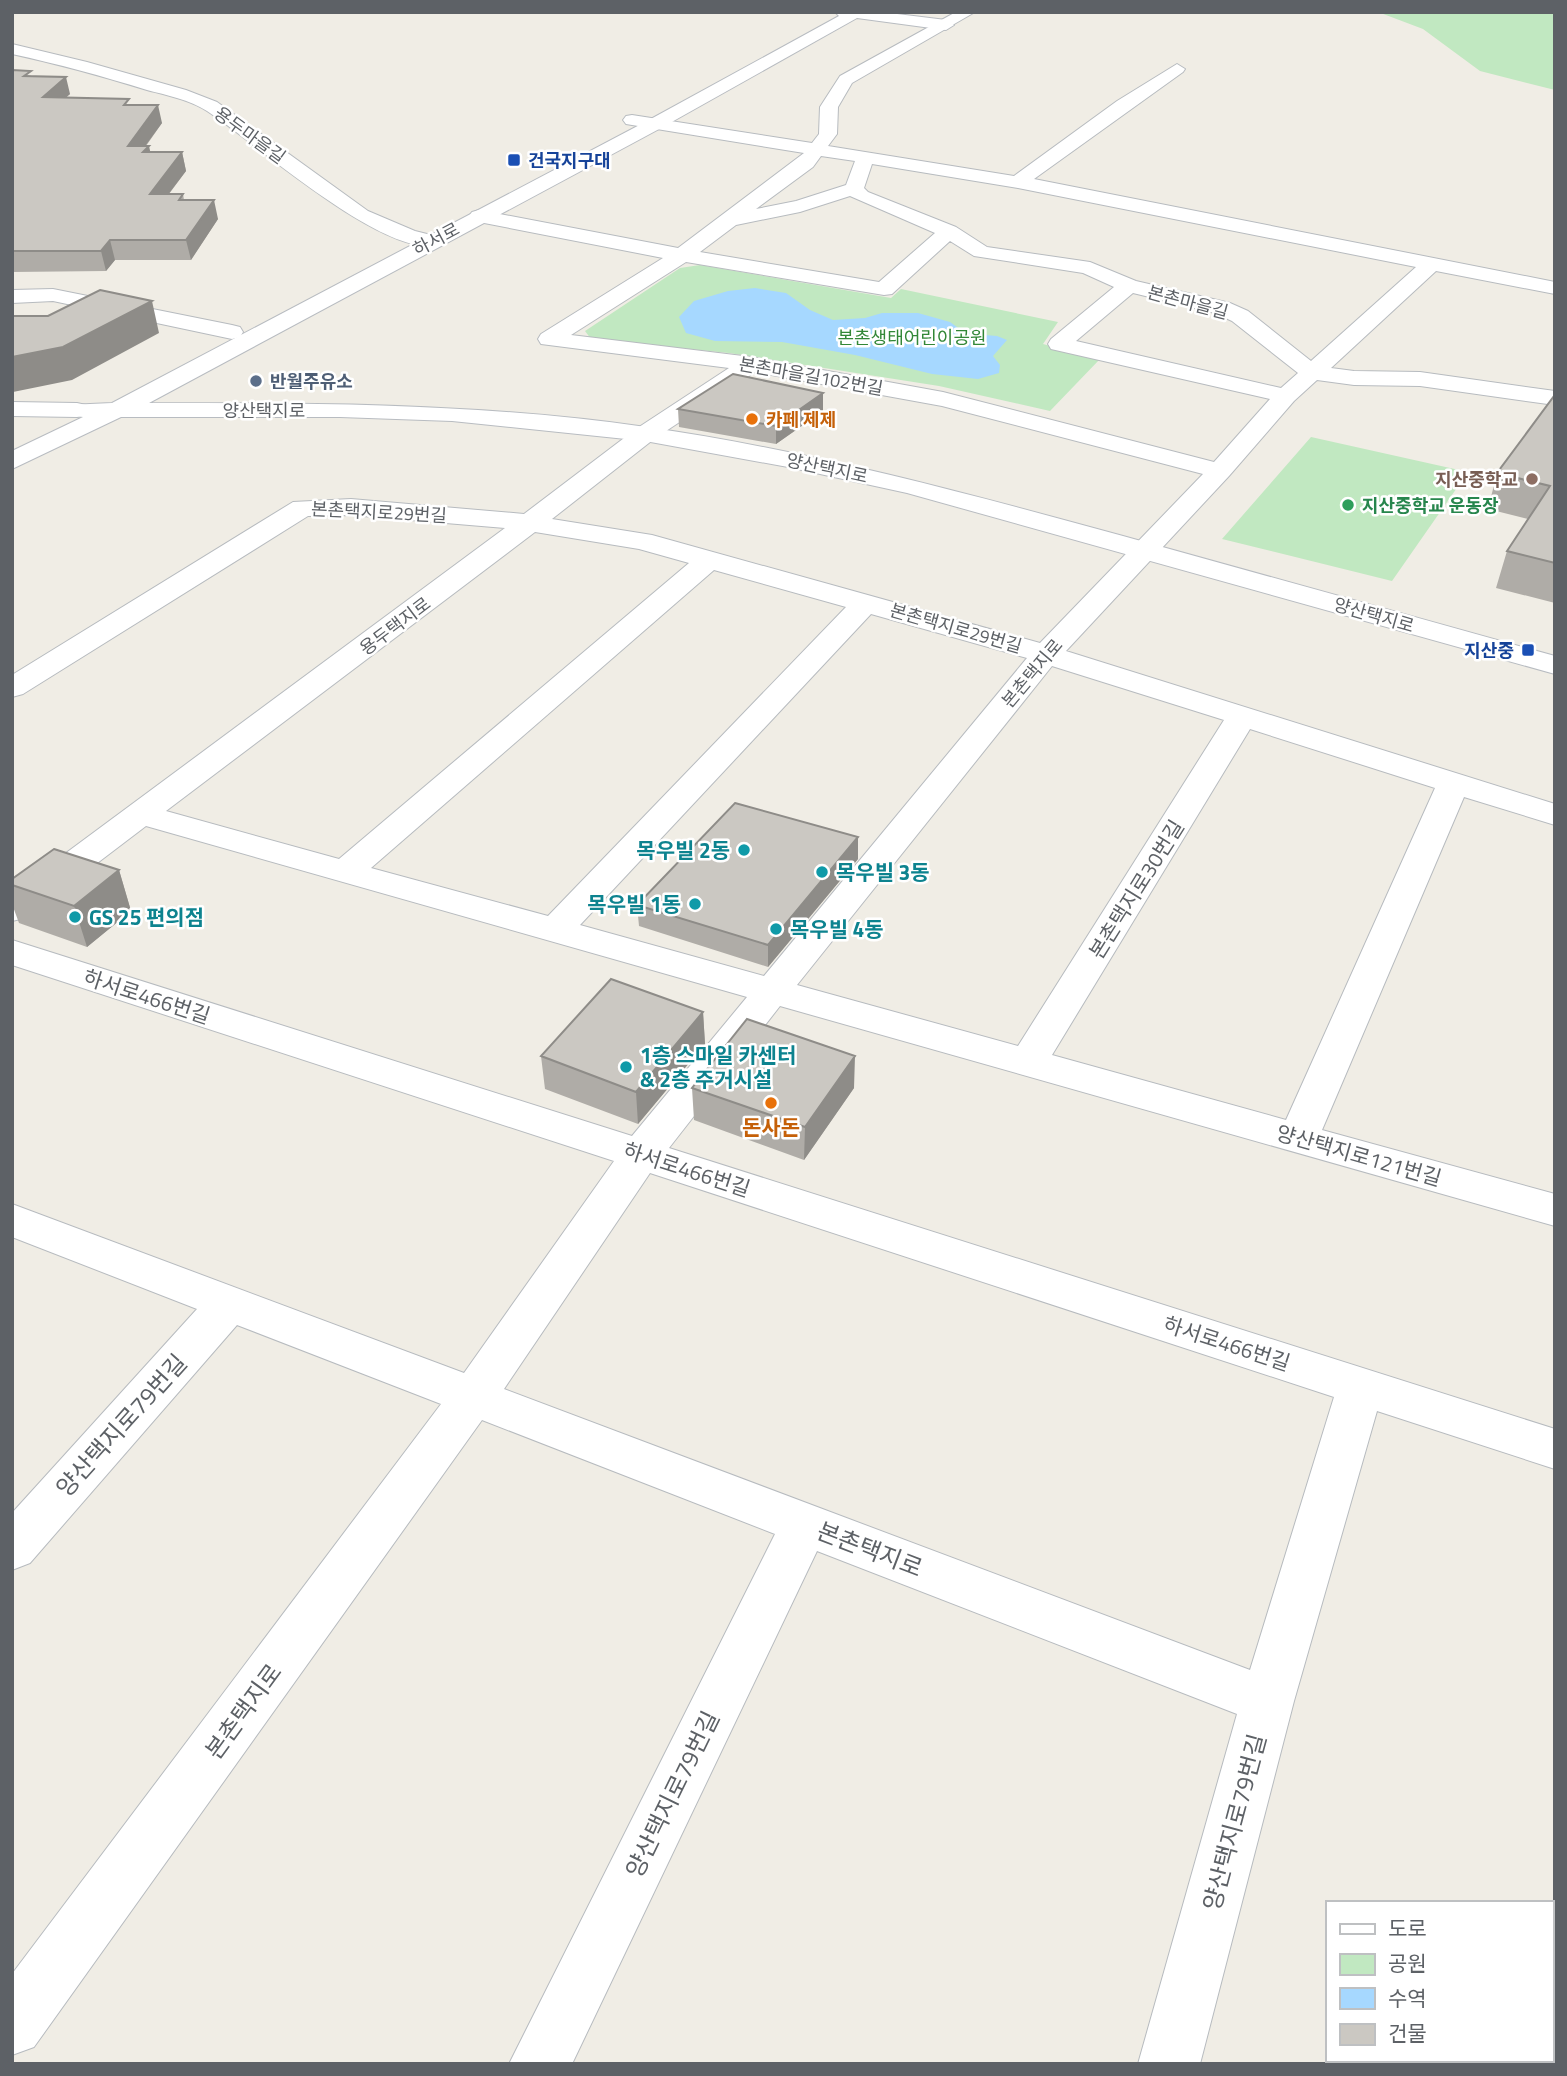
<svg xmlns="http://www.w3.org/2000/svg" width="1567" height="2076" viewBox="0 0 1567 2076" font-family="'Titillium Web','Noto Sans KR',sans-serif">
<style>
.green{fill:#c1e8c1}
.water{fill:#a6d8ff}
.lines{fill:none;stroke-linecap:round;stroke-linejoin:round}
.street-casing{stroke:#b7bbbf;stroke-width:2}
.secondary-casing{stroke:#b8bcc1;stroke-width:2}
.street{fill:#fff;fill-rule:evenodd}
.secondary{fill:#fff;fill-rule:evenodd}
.wall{fill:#afaca7}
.shaded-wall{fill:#8e8c88}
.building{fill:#cbc8c2;stroke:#8e8c88;stroke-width:2}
.transit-dot{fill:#1a4fb4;stroke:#fff;stroke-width:2.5}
.service-dot{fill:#5c6f8a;stroke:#fff;stroke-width:2.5}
.food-dot{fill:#e8710a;stroke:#fff;stroke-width:2.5}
.education-dot{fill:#8d6e63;stroke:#fff;stroke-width:2.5}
.leisure-dot{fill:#2e9e5b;stroke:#fff;stroke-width:2.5}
.culture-dot{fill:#0f9aa8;stroke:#fff;stroke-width:2.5}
.labels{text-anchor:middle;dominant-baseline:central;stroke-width:5;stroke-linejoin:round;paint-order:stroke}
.far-street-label{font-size:18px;fill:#5d6166;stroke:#fff}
.far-transit-label{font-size:18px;font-weight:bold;fill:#164399;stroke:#fff;text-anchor:start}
.far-park-label{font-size:18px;fill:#328737;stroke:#fff}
.far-service-label{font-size:18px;font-weight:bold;fill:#4e5e75;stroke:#fff;text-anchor:start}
.far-food-label{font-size:18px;font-weight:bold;fill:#c56008;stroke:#fff;text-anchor:start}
.far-education-label{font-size:18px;font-weight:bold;fill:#785e54;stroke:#fff;text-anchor:end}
.far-leisure-label{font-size:18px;font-weight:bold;fill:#27864d;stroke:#fff;text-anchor:start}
.culture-label{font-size:21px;font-weight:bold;fill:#0d838f;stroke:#fff;text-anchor:start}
.street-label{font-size:21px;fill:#5d6166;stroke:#fff}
.food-label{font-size:21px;font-weight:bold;fill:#c56008;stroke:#fff}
.near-street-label{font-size:24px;fill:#5d6166;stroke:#fff}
</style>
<rect width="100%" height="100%" fill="#f0ede5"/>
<path class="green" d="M1378,12H1555V90L1480,71L1423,29Z
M700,265L891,298L901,289L1058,322L1043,344L1100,359L1050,411L939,386L729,353L591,339L585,331L680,268Z
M1311,437L1468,472L1392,581L1222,539Z"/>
<path class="water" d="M755,288L786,293L810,310L833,320L865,318L882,313H918L950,322L961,330L973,334L997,336L1007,340L993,356L1000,365L999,373L978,379L932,374L855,355L782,342L715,341L686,333L679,317L694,301L728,291Z"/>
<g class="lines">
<g class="street-casing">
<path id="street" d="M956,12H975L852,83L838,107L837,134L828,146L1014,176L1117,101L1177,64L1185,69L1183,72L1034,179L1555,282V294L1436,271L1331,368L1354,371L1420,372L1555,391V405L1420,386L1354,385L1317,380L1294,401L1229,476L1066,651L1555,804V825L1464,797L1322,1130L1555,1194V1226L780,1006L669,1148L1555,1429V1469L1377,1411L1294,1701L1200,2064H1138L1237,1714L817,1551L572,2064H509L775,1534L482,1420L34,2047L12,2055V1974L441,1404L237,1325L30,1563L12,1570V1513L197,1309L12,1237V1204L464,1373L614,1161L12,965V940L632,1136L747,997L146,826L25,918L12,921V893L505,528L351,515L308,516L23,694L12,697V675L293,502L351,499L524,514L636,429L729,368L541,344L538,339L541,334L663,258L479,222L472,220L469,216L472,212L479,210L678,248L804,153L632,125L626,124L623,120L626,116L632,115L812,143L819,134L820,107L840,76ZM821,156L855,161L846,185L796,201L756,209L813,167ZM872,164L1018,188L1416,267L1311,361L1248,311L1230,303L1136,281L1090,262L987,247L956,227L868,192L864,188ZM850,196L935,233L879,282L700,252L736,225L800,212ZM950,241L974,256L1083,273L1114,287L1051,339L1048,344L1051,349L1270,399L1214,462L943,392L751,357L571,335L686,262L884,295L892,294ZM1133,293L1215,313L1232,321L1298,373L1281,388L1076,341ZM755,372L942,406L1203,474L1040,643L652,535L552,519L654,439ZM535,532L639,549L689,563L339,859L166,811ZM714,570L846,607L548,916L371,868ZM871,614L1027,658L764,976L580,925ZM1052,666L1224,720L1018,1046L797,985ZM1250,729L1435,788L1286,1120L1052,1055ZM650,1173L1334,1397L1250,1670L504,1389Z
M12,44L87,62L186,90L217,102L368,211L415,231L439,237L442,241L439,245C384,259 255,142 207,111C190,100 166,95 147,90C102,76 58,64 12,54Z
M53,289L232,325L240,327L243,332L240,337L232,339L53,301L12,303V290Z
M12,402L77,403L86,405L89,410L86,415L77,417L12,416Z"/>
</g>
<g class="secondary-casing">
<path id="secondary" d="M835,12H881L946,20L954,25L946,30L857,18L661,128L149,403C315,403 480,403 646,427C808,450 966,493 1123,536C1267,576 1411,616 1555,656V674L907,493L788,467L645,441L452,421L340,417H121L12,469V451L83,417L68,415L65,410L68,405L112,403L649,120L839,16Z"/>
</g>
<use href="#street" class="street"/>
<use href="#secondary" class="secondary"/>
</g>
<path class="wall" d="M12,70L32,76L70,94L66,97L130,105L162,123L146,146L150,152H182L186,171L169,194H183L184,200L218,219L191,260H115L106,271L12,272Z
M1555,396V603L1496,588L1507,551L1528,519L1488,509L1497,473Z
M678,409L823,411L776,444L679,427Z
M858,859L768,967L639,926L637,905Z
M119,870L131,911L87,947L19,923L12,904V879Z
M703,1012L705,1044L638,1124L545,1089L541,1056Z
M692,1088H854L804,1160L694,1120Z"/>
<path class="shaded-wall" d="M66,77L70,94L48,114L43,97Z
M158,105L162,123L132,164L128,146Z
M149,146L153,164L143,152Z
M182,152L186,171L154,213L150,194Z
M214,200L218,219L191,260L186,240Z
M110,240L115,260L106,271L101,251Z
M152,301L159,333L72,380L13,392L12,357Z
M823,393V411L776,444V426Z
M858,837V859L768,967V945Z
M119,870L131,911L87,947L74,906Z
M703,1012L705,1044L638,1124L636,1092Z
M855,1056L854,1088L804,1160L805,1127Z"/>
<path class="building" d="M12,70L31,71L24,76L66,77L43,97L129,99L124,105H158L128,146H149L143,152H182L150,194H183L179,200H214L186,240H110L101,251H12Z
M100,290L152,301L63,347L12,357V316H48Z
M733,374L823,393L776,426L678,409Z
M1554,396H1555V563L1507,551L1550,486L1497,473Z
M735,803L858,837L768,945L637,905Z
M54,849L119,870L74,906L12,885V879Z
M611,979L703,1012L636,1092L541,1056Z
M747,1019L855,1056L805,1127L692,1088Z"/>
<g class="transit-dot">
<rect x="507" y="153" width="14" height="14" rx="3.5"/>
<rect x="1521" y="643" width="14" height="14" rx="3.5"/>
</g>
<circle class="service-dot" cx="256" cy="381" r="7"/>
<g class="food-dot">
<circle cx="752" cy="419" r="7"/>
<circle cx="771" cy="1103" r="7"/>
</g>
<circle class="education-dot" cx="1532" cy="479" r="7"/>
<circle class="leisure-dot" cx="1348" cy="505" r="7"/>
<g class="culture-dot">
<circle cx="744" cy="850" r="7"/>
<circle cx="822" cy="872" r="7"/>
<circle cx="695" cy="904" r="7"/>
<circle cx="75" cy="917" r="7"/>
<circle cx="776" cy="929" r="7"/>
<circle cx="626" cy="1067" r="7"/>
</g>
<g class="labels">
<g class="far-street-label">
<text transform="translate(250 135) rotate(36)">용두마을길</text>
<text transform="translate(436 239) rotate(-28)">하서로</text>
<text transform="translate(1188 302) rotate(15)">본촌마을길</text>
<text transform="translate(811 376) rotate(10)">본촌마을길102번길</text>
<text x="264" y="410">양산택지로</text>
<text transform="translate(827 468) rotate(12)">양산택지로</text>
<text transform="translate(379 512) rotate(3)">본촌택지로29번길</text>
<text transform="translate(1374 615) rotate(16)">양산택지로</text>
<text transform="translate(395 626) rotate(-37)">용두택지로</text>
<text transform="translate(956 628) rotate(16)">본촌택지로29번길</text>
<text transform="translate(1032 673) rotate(-50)">본촌택지로</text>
</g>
<g class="far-transit-label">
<text x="528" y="160">건국지구대</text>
<text x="1514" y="650" text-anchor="end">지산중</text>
</g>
<g class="far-park-label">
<text x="912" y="337">본촌생태어린이공원</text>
</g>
<g class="far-service-label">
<text x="270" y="381">반월주유소</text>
</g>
<g class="far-food-label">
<text x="766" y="419">카페 제제</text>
</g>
<g class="far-education-label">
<text x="1518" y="479">지산중학교</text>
</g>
<g class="far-leisure-label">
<text x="1362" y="505">지산중학교 운동장</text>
</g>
<g class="culture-label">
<text x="730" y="850" text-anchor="end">목우빌 2동</text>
<text x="836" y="872">목우빌 3동</text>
<text x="681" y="904" text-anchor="end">목우빌 1동</text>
<text x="89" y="917">GS 25 편의점</text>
<text x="790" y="929">목우빌 4동</text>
<text x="640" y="1055">1층 스마일 카센터<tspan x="640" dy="24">&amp; 2층 주거시설</tspan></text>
</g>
<g class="street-label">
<text transform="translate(1136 889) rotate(-58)">본촌택지로30번길</text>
<text transform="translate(147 996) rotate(18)">하서로466번길</text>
<text transform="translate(1359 1155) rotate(16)">양산택지로121번길</text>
<text transform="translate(687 1169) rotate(18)">하서로466번길</text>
<text transform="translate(1227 1343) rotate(18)">하서로466번길</text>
</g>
<g class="food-label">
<text x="771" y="1127">돈사돈</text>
</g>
<g class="near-street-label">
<text transform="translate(121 1425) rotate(-48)">양산택지로79번길</text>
<text transform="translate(870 1549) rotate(21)">본촌택지로</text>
<text transform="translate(243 1711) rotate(-54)">본촌택지로</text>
<text transform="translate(672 1794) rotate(-64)">양산택지로79번길</text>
<text transform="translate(1234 1822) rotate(-75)">양산택지로79번길</text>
</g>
</g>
<rect width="1567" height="2076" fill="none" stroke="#5d6166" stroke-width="28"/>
<rect x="1326" y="1901" width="228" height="161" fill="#ffffff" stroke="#bec0c2" stroke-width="2"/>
<rect x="1340" y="1924" width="35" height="10" fill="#ffffff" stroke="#bec0c2" stroke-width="2"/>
<text x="1388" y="1936" font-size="21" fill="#5d6166">도로</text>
<rect x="1340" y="1954" width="35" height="21" fill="#c1e8c1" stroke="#bec0c2" stroke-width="2"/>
<text x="1388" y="1971" font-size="21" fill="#5d6166">공원</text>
<rect x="1340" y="1988" width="35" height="21" fill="#a6d8ff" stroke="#bec0c2" stroke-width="2"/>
<text x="1388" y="2006" font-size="21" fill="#5d6166">수역</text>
<rect x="1340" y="2024" width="35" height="21" fill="#cbc8c2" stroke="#bec0c2" stroke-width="2"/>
<text x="1388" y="2041" font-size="21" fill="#5d6166">건물</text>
</svg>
